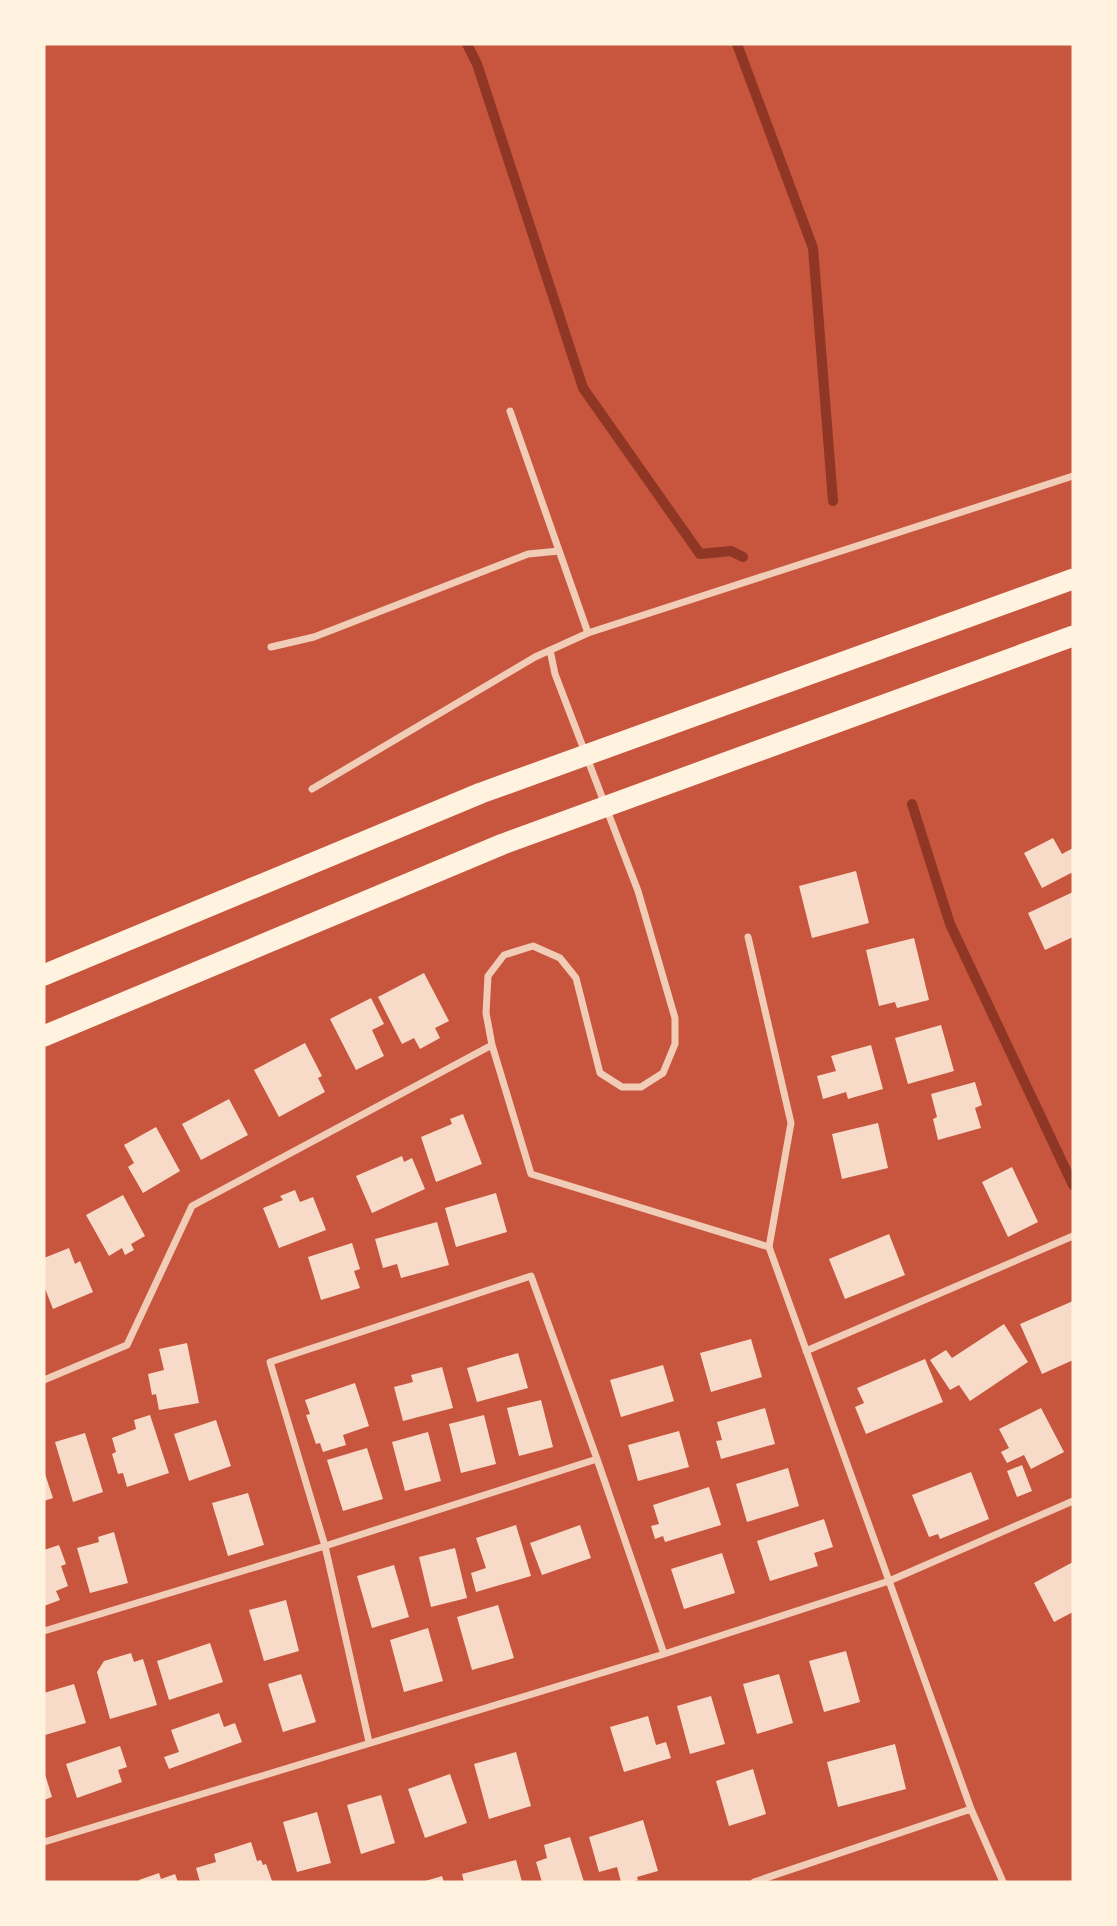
<svg xmlns="http://www.w3.org/2000/svg" width="1117" height="1926" viewBox="0 0 1117 1926" font-family="'Golos Text',sans-serif">
<style>
.lines{fill:none;stroke-linecap:round;stroke-linejoin:round}
.stream{stroke:#8f3625;stroke-width:10}
.building{fill:#f7dbc8}
.minor{stroke:#f1ccb7;stroke-width:7}
.motorway{stroke:#fff3e0;stroke-width:21}
</style>
<rect width="100%" height="100%" fill="#c8553d"/>
<g class="lines">
<path class="stream" d="M467,44L477,64L583,388L700,554L731,551L743,557
M737,44L813,248L833,501
M912,804L950,924L1073,1185"/>
</g>
<path class="building" d="M1053,838L1062,854L1073,848V872L1042,888L1024,853Z
M856,871L869,923L812,938L799,886Z
M1073,892V937L1045,950L1028,913Z
M914,938L929,1000L897,1008L895,1002L879,1006L866,950Z
M424,973L449,1021L435,1028L440,1038L420,1049L414,1038L402,1044L378,997Z
M371,998L384,1024L372,1030L384,1056L356,1070L330,1019Z
M941,1025L954,1071L908,1084L895,1038Z
M305,1043L322,1076L318,1078L325,1092L279,1117L254,1070Z
M871,1045L883,1089L848,1099L846,1092L823,1099L817,1076L836,1071L831,1056Z
M975,1082L982,1105L975,1108L981,1128L938,1140L933,1119L937,1117L931,1094Z
M229,1099L248,1135L201,1160L182,1124Z
M463,1114L482,1164L436,1182L421,1137L452,1124L450,1119Z
M878,1123L888,1168L842,1179L832,1134Z
M156,1127L180,1171L143,1193L128,1167L134,1163L124,1145Z
M402,1156L404,1162L412,1158L425,1189L372,1213L356,1176Z
M1012,1167L1038,1222L1008,1237L982,1182Z
M295,1190L300,1202L313,1197L326,1230L279,1248L263,1208L283,1200L280,1196Z
M496,1193L507,1232L456,1247L445,1208Z
M123,1195L145,1236L131,1244L134,1250L125,1255L122,1248L109,1256L86,1215Z
M437,1222L449,1265L401,1278L397,1264L383,1268L375,1239Z
M889,1234L905,1275L845,1299L829,1259Z
M352,1243L360,1269L354,1271L360,1288L321,1300L308,1257Z
M69,1248L75,1264L80,1261L93,1292L53,1309L44,1286V1258Z
M1073,1301V1360L1042,1374L1020,1324Z
M1004,1324L1028,1362L970,1401L959,1385L950,1390L930,1360L946,1350L952,1358Z
M751,1339L762,1377L711,1392L700,1353Z
M187,1343L199,1403L159,1410L156,1394L152,1395L148,1374L164,1370L159,1349Z
M518,1353L528,1388L477,1402L467,1368Z
M925,1359L943,1402L866,1434L855,1407L864,1403L857,1388Z
M663,1365L674,1401L621,1417L610,1380Z
M442,1367L453,1408L403,1421L394,1387L413,1382L411,1375Z
M355,1383L369,1426L343,1435L346,1445L323,1452L320,1443L316,1444L306,1415L310,1414L305,1400Z
M541,1400L553,1447L519,1456L507,1408Z
M765,1408L775,1444L721,1459L716,1441L722,1440L717,1422Z
M1041,1408L1064,1452L1031,1469L1024,1455L1007,1463L1001,1452L1009,1448L999,1429Z
M150,1415L169,1473L127,1487L123,1473L118,1474L112,1454L116,1452L112,1438L136,1429L134,1420Z
M484,1415L496,1464L461,1473L449,1424Z
M216,1420L231,1466L189,1481L174,1434Z
M679,1431L689,1467L638,1481L628,1445Z
M428,1432L441,1481L405,1491L392,1442Z
M85,1433L103,1492L73,1502L55,1442Z
M367,1448L383,1499L343,1511L327,1460Z
M1022,1465L1032,1491L1017,1497L1007,1471Z
M788,1468L799,1506L747,1522L736,1484Z
M44,1471L53,1498L44,1501Z
M971,1472L989,1519L940,1539L938,1534L929,1537L912,1495Z
M709,1487L721,1525L665,1542L663,1536L655,1539L651,1526L659,1524L653,1505Z
M248,1493L264,1545L228,1556L212,1503Z
M824,1519L833,1547L814,1553L818,1566L770,1581L757,1541Z
M516,1525L531,1576L476,1592L471,1573L486,1568L476,1538Z
M580,1525L591,1558L542,1575L530,1543Z
M114,1532L128,1583L90,1593L77,1548L99,1542L98,1537Z
M59,1545L66,1564L61,1566L68,1586L56,1591L60,1600L44,1606V1550Z
M455,1548L467,1598L431,1607L419,1557Z
M722,1553L735,1593L684,1609L671,1569Z
M1073,1562V1612L1054,1622L1034,1583Z
M394,1565L409,1617L372,1628L357,1576Z
M286,1600L299,1651L264,1661L249,1610Z
M498,1605L514,1658L472,1670L457,1617Z
M428,1628L443,1681L404,1692L390,1640Z
M210,1643L223,1682L169,1700L157,1661Z
M846,1651L860,1702L824,1712L809,1661Z
M131,1653L134,1662L143,1659L157,1705L110,1719L97,1672L104,1661Z
M301,1674L316,1722L283,1732L268,1684Z
M779,1674L793,1723L757,1734L743,1684Z
M74,1684L86,1723L45,1735L44,1693Z
M711,1696L725,1744L690,1754L677,1706Z
M219,1713L224,1727L235,1723L242,1742L169,1769L164,1757L179,1752L171,1730Z
M648,1716L656,1745L666,1742L671,1758L624,1772L610,1727Z
M895,1744L906,1789L838,1807L827,1762Z
M120,1746L127,1767L118,1770L122,1782L77,1798L66,1764Z
M516,1752L531,1806L489,1819L474,1764Z
M753,1769L766,1814L729,1826L716,1781Z
M44,1771L52,1797L44,1800Z
M450,1774L467,1823L425,1838L408,1789Z
M381,1795L395,1843L361,1854L347,1805Z
M317,1812L331,1863L297,1872L283,1822Z
M643,1820L658,1871L637,1877L638,1880L632,1882H621L617,1867L599,1872L589,1837Z
M570,1837L584,1882H542L536,1862L547,1858L544,1845Z
M251,1842L257,1861L261,1860L263,1865L266,1864L272,1881L200,1882L196,1868L216,1862L214,1854Z
M516,1860L522,1882H464L462,1874Z
M159,1873L161,1879L175,1874L178,1882H140L139,1880Z
M442,1876L444,1882H422Z"/>
<g class="lines">
<path class="minor" d="M510,411L588,633
M271,647L314,637L528,554L559,551
M550,650L555,674L638,891L675,1018V1044L663,1073L641,1087H622L600,1073L576,978L560,958L533,946L504,955L488,976L486,1013L492,1045L531,1174L769,1247
M312,789L535,657L588,633L1073,476
M748,937L791,1123L769,1247L971,1809L1003,1882
M806,1351L1073,1236
M44,1380L127,1345L192,1206L492,1045
M44,1631L325,1546L597,1459
M369,1742L325,1546L270,1362L531,1276L597,1459L664,1654
M44,1842L664,1654L889,1581L1073,1501
M754,1882L971,1809"/>
<path class="motorway" d="M44,975L481,793L1073,579
M44,1036L503,844L1073,636"/>
</g>
<rect width="1117" height="1926" fill="none" stroke="#fff3e0" stroke-width="91"/>
</svg>
